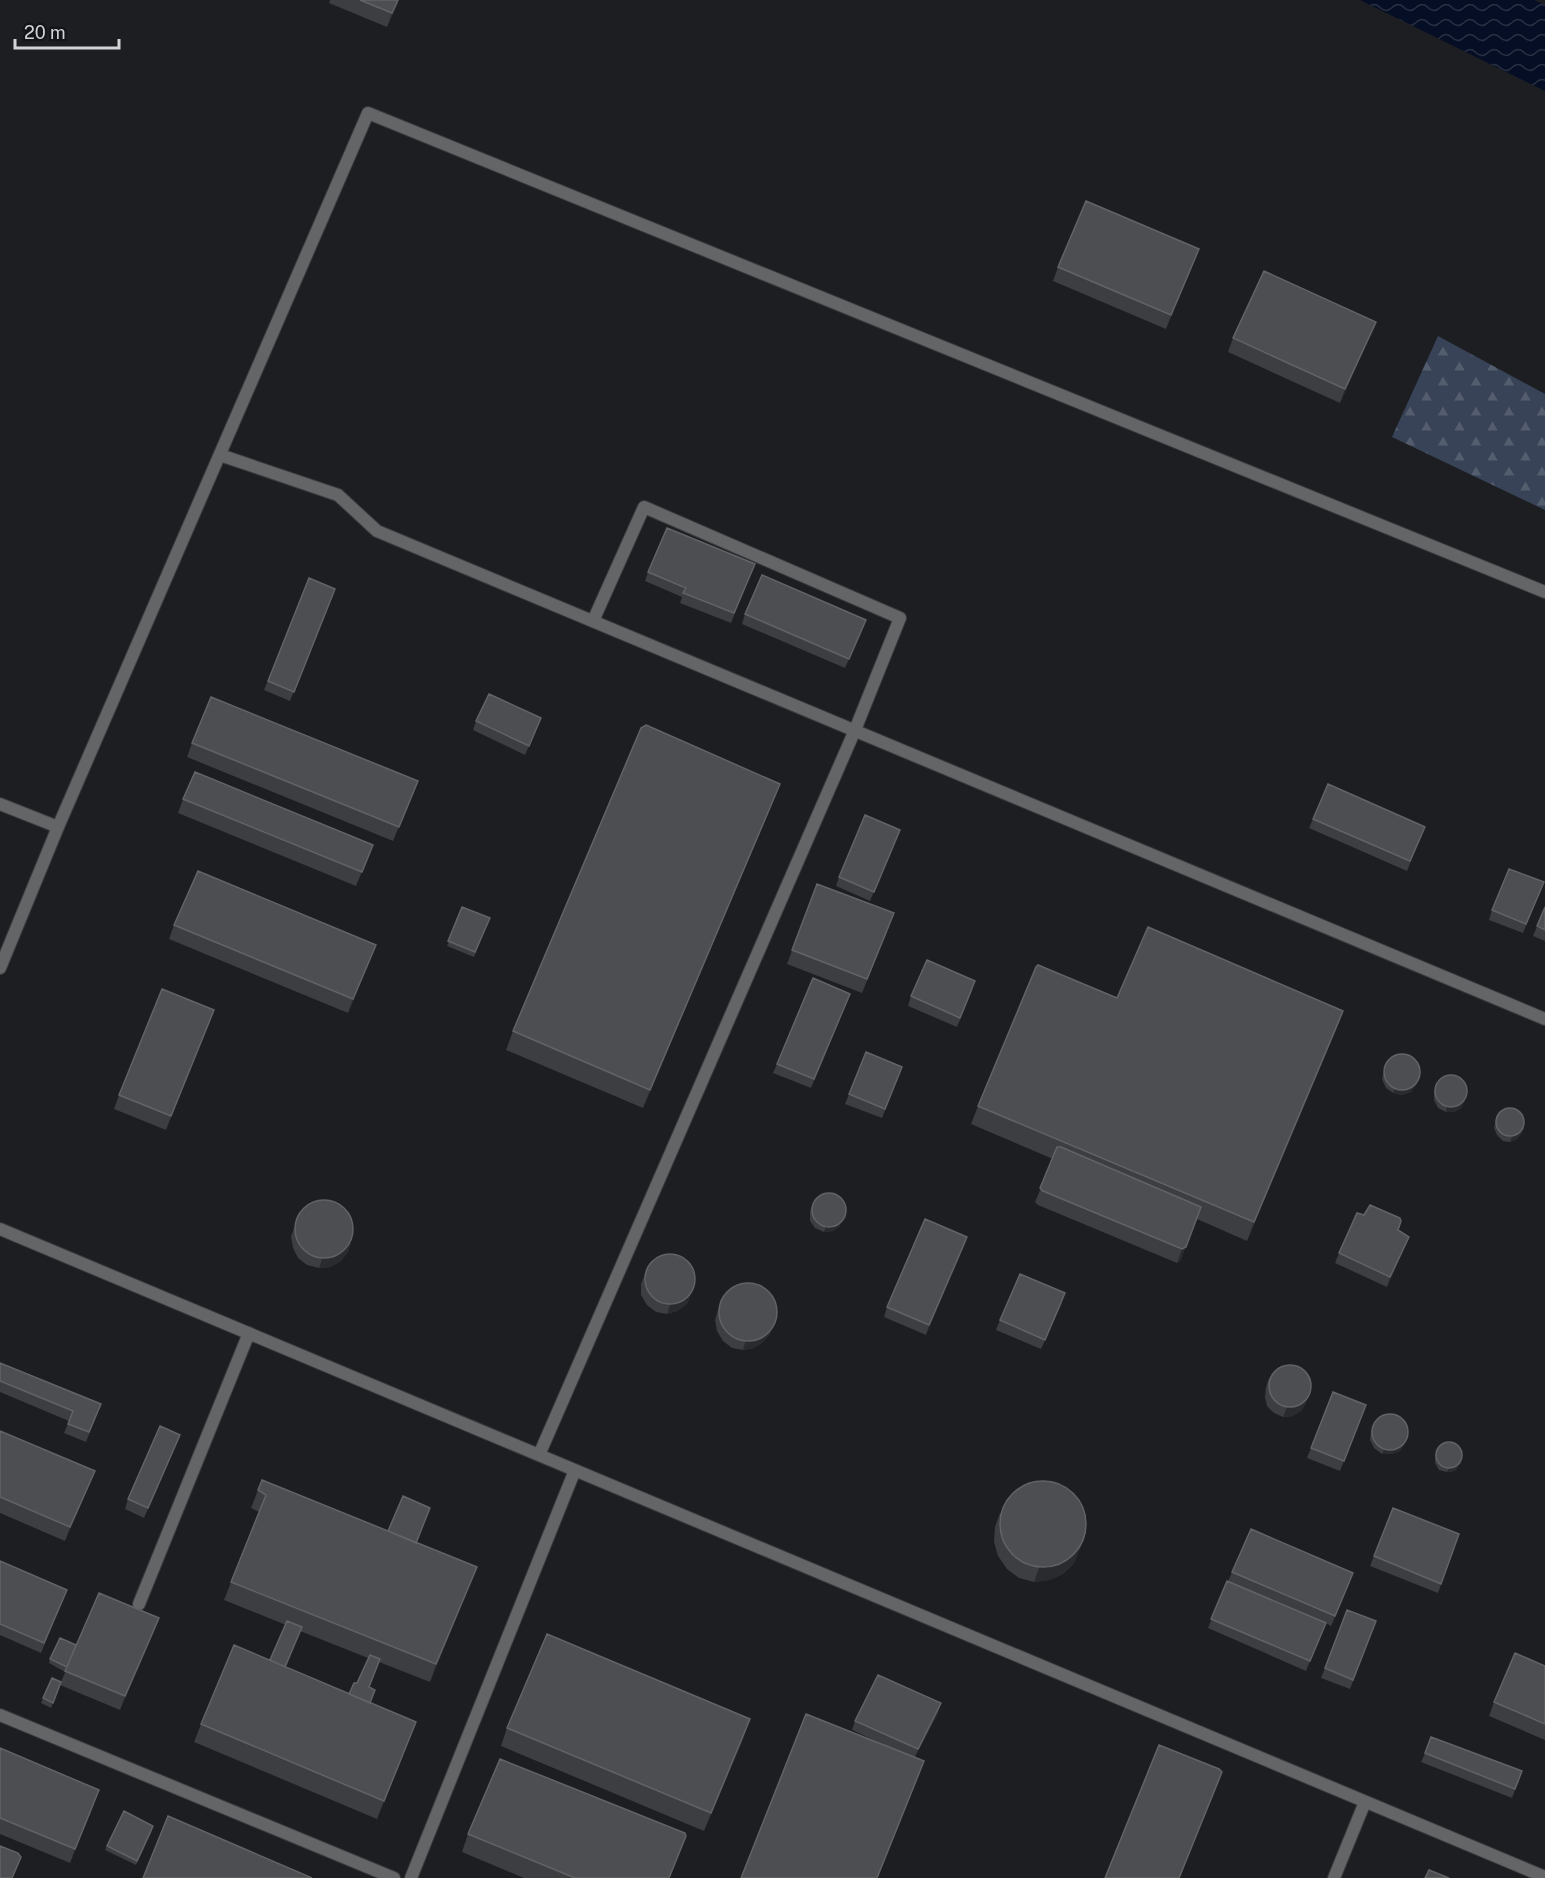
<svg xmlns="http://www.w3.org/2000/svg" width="1545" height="1878" viewBox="0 0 1545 1878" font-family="'Public Sans',sans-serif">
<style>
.forest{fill:url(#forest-firs)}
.water{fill:url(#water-waves)}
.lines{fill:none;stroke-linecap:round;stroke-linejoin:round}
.service-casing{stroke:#393b3e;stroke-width:14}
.service{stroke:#646566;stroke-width:12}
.wall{fill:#3c3e41;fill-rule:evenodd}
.shaded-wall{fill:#292b2e}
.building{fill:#4d4e51;stroke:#626366;stroke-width:1.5}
</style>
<defs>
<pattern id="forest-firs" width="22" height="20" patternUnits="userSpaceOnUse" patternTransform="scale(1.5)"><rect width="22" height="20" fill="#384357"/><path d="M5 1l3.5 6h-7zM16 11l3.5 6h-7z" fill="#545d6e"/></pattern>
<pattern id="water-waves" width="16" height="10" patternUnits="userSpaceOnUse" patternTransform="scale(1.5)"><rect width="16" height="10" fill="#050e24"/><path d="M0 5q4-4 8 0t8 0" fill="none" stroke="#293043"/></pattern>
</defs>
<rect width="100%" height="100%" fill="#1c1e21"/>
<path class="forest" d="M1438,336L1545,394V510L1392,437Z"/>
<path class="water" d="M1360,0H1534L1545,5V91Z"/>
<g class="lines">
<g class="service-casing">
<path id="service" d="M220,455L338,495L377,531L1545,1019
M0,804L58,827
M0,968L58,827L368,113L1545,592
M0,1229L1545,1877
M539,1455L855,730L900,618L644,507L593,621
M139,1604L249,1333
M0,1715L394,1878
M411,1878L575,1470
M1334,1878L1365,1802"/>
</g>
<use href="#service" class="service"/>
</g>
<path class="wall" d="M330,0H399L387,27L329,3Z
M1199,249L1166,329L1053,281L1058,267Z
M1376,322L1370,336L1340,403L1228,352L1233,338Z
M648,572L751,573L731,623L680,603L682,597L645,581Z
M309,578L335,589L290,701L264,690Z
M745,614L866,620L845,668L742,624Z
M541,718L525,755L473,730L476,721Z
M192,743L418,781L393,841L187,757Z
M183,799L373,845L356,886L178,813Z
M773,802L643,1108L506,1050L513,1031Z
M1313,819L1425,827L1407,871L1309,828Z
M900,830L870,901L836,886L839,877Z
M1544,882L1523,933L1489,920L1492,910Z
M817,884L889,927L862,993L787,964Z
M462,907L490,918L474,957L447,946Z
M1545,907V941L1533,936Z
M174,925L376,945L348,1013L169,939Z
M972,991L957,1027L908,1006L911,996Z
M850,994L811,1088L773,1073L777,1064Z
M1117,998L1343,1011L1336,1030L1247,1241L1197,1219L1180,1261L1177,1263L1038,1205L1035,1202L1053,1159L971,1124L978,1106Z
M214,1010L166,1130L114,1109L119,1095Z
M1386,1065L1417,1084L1411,1092L1402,1095L1393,1093L1386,1088L1382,1079Z
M902,1067L882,1118L845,1104L849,1094Z
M1436,1087L1465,1100L1461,1108L1454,1112H1446L1438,1108L1434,1100V1092Z
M1497,1116L1524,1128L1522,1133L1517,1139L1510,1142L1503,1141L1497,1135L1494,1128Z
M815,1198L840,1226L833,1231L824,1232L815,1228L810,1221V1211Z
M298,1216L351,1243L348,1252L341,1261L330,1267L319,1268L307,1265L298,1258L293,1248L291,1237Z
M1398,1230L1405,1246L1387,1287L1335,1263L1339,1253Z
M967,1237L926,1335L884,1317L887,1307Z
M645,1274L691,1294L687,1304L677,1311L667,1314L656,1312L647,1305L641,1295V1284Z
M721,1300L770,1334L763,1342L754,1348L743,1350L732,1348L723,1341L717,1331L715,1320Z
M1062,1303L1041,1349L996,1330L1000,1320Z
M0,1363L101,1404L86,1442L64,1433L69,1421L0,1392Z
M1269,1378L1306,1403L1301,1411L1293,1416L1283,1417L1274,1413L1267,1406L1265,1397L1266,1387Z
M1333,1392L1366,1405L1340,1471L1307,1458Z
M1373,1426L1405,1443L1400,1451L1391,1454H1382L1374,1448L1370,1440L1371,1430Z
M0,1431L89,1485L65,1541L0,1513Z
M176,1444L144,1518L125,1509L128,1499Z
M1437,1450L1462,1460L1460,1464L1455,1471L1447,1472L1439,1470L1435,1463V1455Z
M258,1490L417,1543L477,1567L430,1682L379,1662L369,1687L370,1703L416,1722L377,1819L194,1742L201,1724L270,1660L286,1625L224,1600L259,1512L251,1508ZM300,1631L368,1658L357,1683L349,1694L286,1667Z
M1393,1508L1459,1534L1438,1593L1370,1566Z
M1000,1513L1085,1536L1074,1563L1063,1574L1049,1580L1034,1582L1019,1578L1007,1569L998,1556L994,1542L995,1527Z
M0,1561L63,1599L41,1653L0,1635Z
M1232,1572L1350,1582L1331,1626L1326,1623L1306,1671L1208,1628Z
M1347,1610L1376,1621L1350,1689L1321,1678Z
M159,1618L154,1632L120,1710L60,1685L51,1708L41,1703L52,1678L61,1682L66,1670L65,1672L49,1663L50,1659L76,1645Z
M1545,1666V1740L1489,1716L1494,1702Z
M941,1703L938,1713L915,1757L917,1779L893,1749L852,1730L855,1721Z
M507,1728L744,1737L704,1831L501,1746Z
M0,1748L94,1804L70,1863L0,1834Z
M1425,1753L1522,1771L1512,1798L1421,1762Z
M152,1831L136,1865L105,1850L107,1846Z
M468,1834L670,1878H524L462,1852Z"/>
<path class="shaded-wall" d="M398,0H399L387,27L392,13Z
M1199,249L1194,263L1166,329L1171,315Z
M1376,322L1370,336L1340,403L1345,389Z
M418,781L413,795L393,841L399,827Z
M780,784L773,802L643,1108L650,1090Z
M376,945L371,959L348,1013L353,999Z
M214,1010L209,1024L166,1130L171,1116Z
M1343,1011L1336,1030L1247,1241L1254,1222Z
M1419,1079L1417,1084L1411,1092L1402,1095L1393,1093L1395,1089Z
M1467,1095L1461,1108L1454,1112H1446L1447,1107Z
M1524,1128L1522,1133L1517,1139L1510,1142L1512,1137Z
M1201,1207L1180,1261L1177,1263L1182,1249Z
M846,1213L840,1226L833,1231L824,1232L826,1227Z
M967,1237L964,1247L926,1335L929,1325Z
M1409,1237L1405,1246L1387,1287L1390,1277Z
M351,1243L348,1252L341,1261L330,1267L319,1268L322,1259Z
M695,1285L687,1304L677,1311L667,1314L670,1305Z
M1065,1293L1062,1303L1041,1349L1045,1340Z
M774,1324L770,1334L763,1342L754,1348L743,1350L746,1340Z
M1310,1393L1306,1403L1301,1411L1293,1416L1283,1417L1287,1407Z
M1407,1438L1400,1451L1391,1454H1382L1384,1449Z
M1462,1460L1460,1464L1455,1471L1447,1472L1449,1468Z
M95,1471L65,1541L70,1527Z
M1085,1536L1074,1563L1063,1574L1049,1580L1034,1582L1039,1568Z
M477,1567L470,1585L430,1682L436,1664Z
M159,1618L154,1632L120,1710L125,1696Z
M941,1703L938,1713L914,1758L918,1749Z
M750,1719L744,1737L704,1831L711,1813Z
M416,1722L409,1741L377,1819L384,1801Z
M1222,1772L1180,1878H1179Z
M99,1790L94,1804L70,1863L75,1849Z"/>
<path class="building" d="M360,0H398L392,13Z
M1086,201L1199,249L1171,315L1058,267Z
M1264,271L1376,322L1345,389L1233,338Z
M667,528L755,564L734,613L683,593L686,588L648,572Z
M762,575L866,620L849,659L745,614Z
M309,578L335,589L294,692L268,681Z
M489,694L541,718L529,746L476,721Z
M211,697L418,781L399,827L192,743Z
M646,725L780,784L650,1090L513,1031L641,728Z
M195,772L373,845L362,872L183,799Z
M1328,784L1425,827L1410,861L1313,819Z
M865,815L900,830L874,892L839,877Z
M1509,869L1544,882L1526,924L1492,910Z
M198,871L376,945L353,999L174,925Z
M817,884L894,913L867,979L792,950Z
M462,907L490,918L475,952L448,941Z
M1545,907V930L1537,926Z
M1148,927L1343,1011L1254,1222L978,1106L1036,967L1038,965L1117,998Z
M927,960L975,981L960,1018L911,996Z
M813,978L850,994L814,1079L777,1064Z
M162,989L214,1010L171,1116L119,1095Z
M866,1052L902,1067L885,1109L849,1094Z
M1384 1072a18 18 0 1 1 36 0a18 18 0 1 1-36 0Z
M1435 1091a16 16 0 1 1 32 0a16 16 0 1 1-32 0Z
M1496 1122a14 14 0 1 1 28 0a14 14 0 1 1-28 0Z
M1057,1147H1061L1201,1207L1186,1247L1182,1249L1043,1191L1040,1188Z
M812 1210a17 17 0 1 1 34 0a17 17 0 1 1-34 0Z
M295 1229a29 29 0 1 1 58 0a29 29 0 1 1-58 0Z
M1370,1205L1400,1218L1401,1221L1398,1230L1409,1237L1390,1277L1339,1253L1357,1213L1364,1215Z
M925,1219L967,1237L929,1325L887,1307Z
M645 1279a25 25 0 1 1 50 0a25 25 0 1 1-50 0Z
M1020,1274L1065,1293L1045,1340L1000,1320Z
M719 1312a29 29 0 1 1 58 0a29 29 0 1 1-58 0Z
M0,1363L101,1404L89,1432L68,1424L73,1411L0,1381Z
M1269 1386a21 21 0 1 1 42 0a21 21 0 1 1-42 0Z
M1333,1392L1366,1405L1344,1461L1311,1448Z
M1372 1432a18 18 0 1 1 36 0a18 18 0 1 1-36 0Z
M160,1426L180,1435L148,1508L128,1499Z
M0,1431L95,1471L70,1527L0,1497Z
M1436 1455a13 13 0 1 1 26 0a13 13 0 1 1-26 0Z
M262,1480L477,1567L436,1664L231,1582L266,1495L258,1490Z
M1000 1524a43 43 0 1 1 86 0a43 43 0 1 1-86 0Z
M403,1496L430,1508L416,1543L388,1531Z
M1393,1508L1459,1534L1441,1584L1374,1556Z
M1251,1529L1353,1573L1335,1616L1232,1572Z
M0,1561L67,1590L44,1643L0,1624Z
M1227,1581L1326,1623L1310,1661L1211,1619Z
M99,1593L159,1618L125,1696L65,1671Z
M1347,1610L1376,1621L1353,1680L1325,1668Z
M287,1621L302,1627L285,1667L270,1660Z
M547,1634L750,1719L711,1813L507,1728Z
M60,1638L76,1645L67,1667L50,1659Z
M234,1645L416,1722L384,1801L201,1724Z
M1515,1653L1545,1666V1724L1494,1702Z
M370,1655L380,1659L369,1687L375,1690L370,1703L349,1694L354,1683H357Z
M878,1675L941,1703L918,1749L855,1721Z
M52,1678L61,1682L53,1703L43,1698Z
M806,1714L924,1761L877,1878H741Z
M1431,1737L1522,1771L1515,1789L1425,1753Z
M1159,1745L1219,1769L1222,1772L1179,1878H1105Z
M0,1748L99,1790L75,1849L0,1818Z
M500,1759L685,1833L686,1836L669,1878H575L468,1834Z
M124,1811L153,1826L137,1861L107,1846Z
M168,1816L312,1878H143Z
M0,1846L18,1853L21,1857L12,1878H0Z
M1429,1870L1449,1878H1425Z"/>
<path d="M15 39v9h104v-9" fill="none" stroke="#d3d4d6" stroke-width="3"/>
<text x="24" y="39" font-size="18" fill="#d3d4d6" stroke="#131518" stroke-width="4.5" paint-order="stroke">20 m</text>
</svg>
